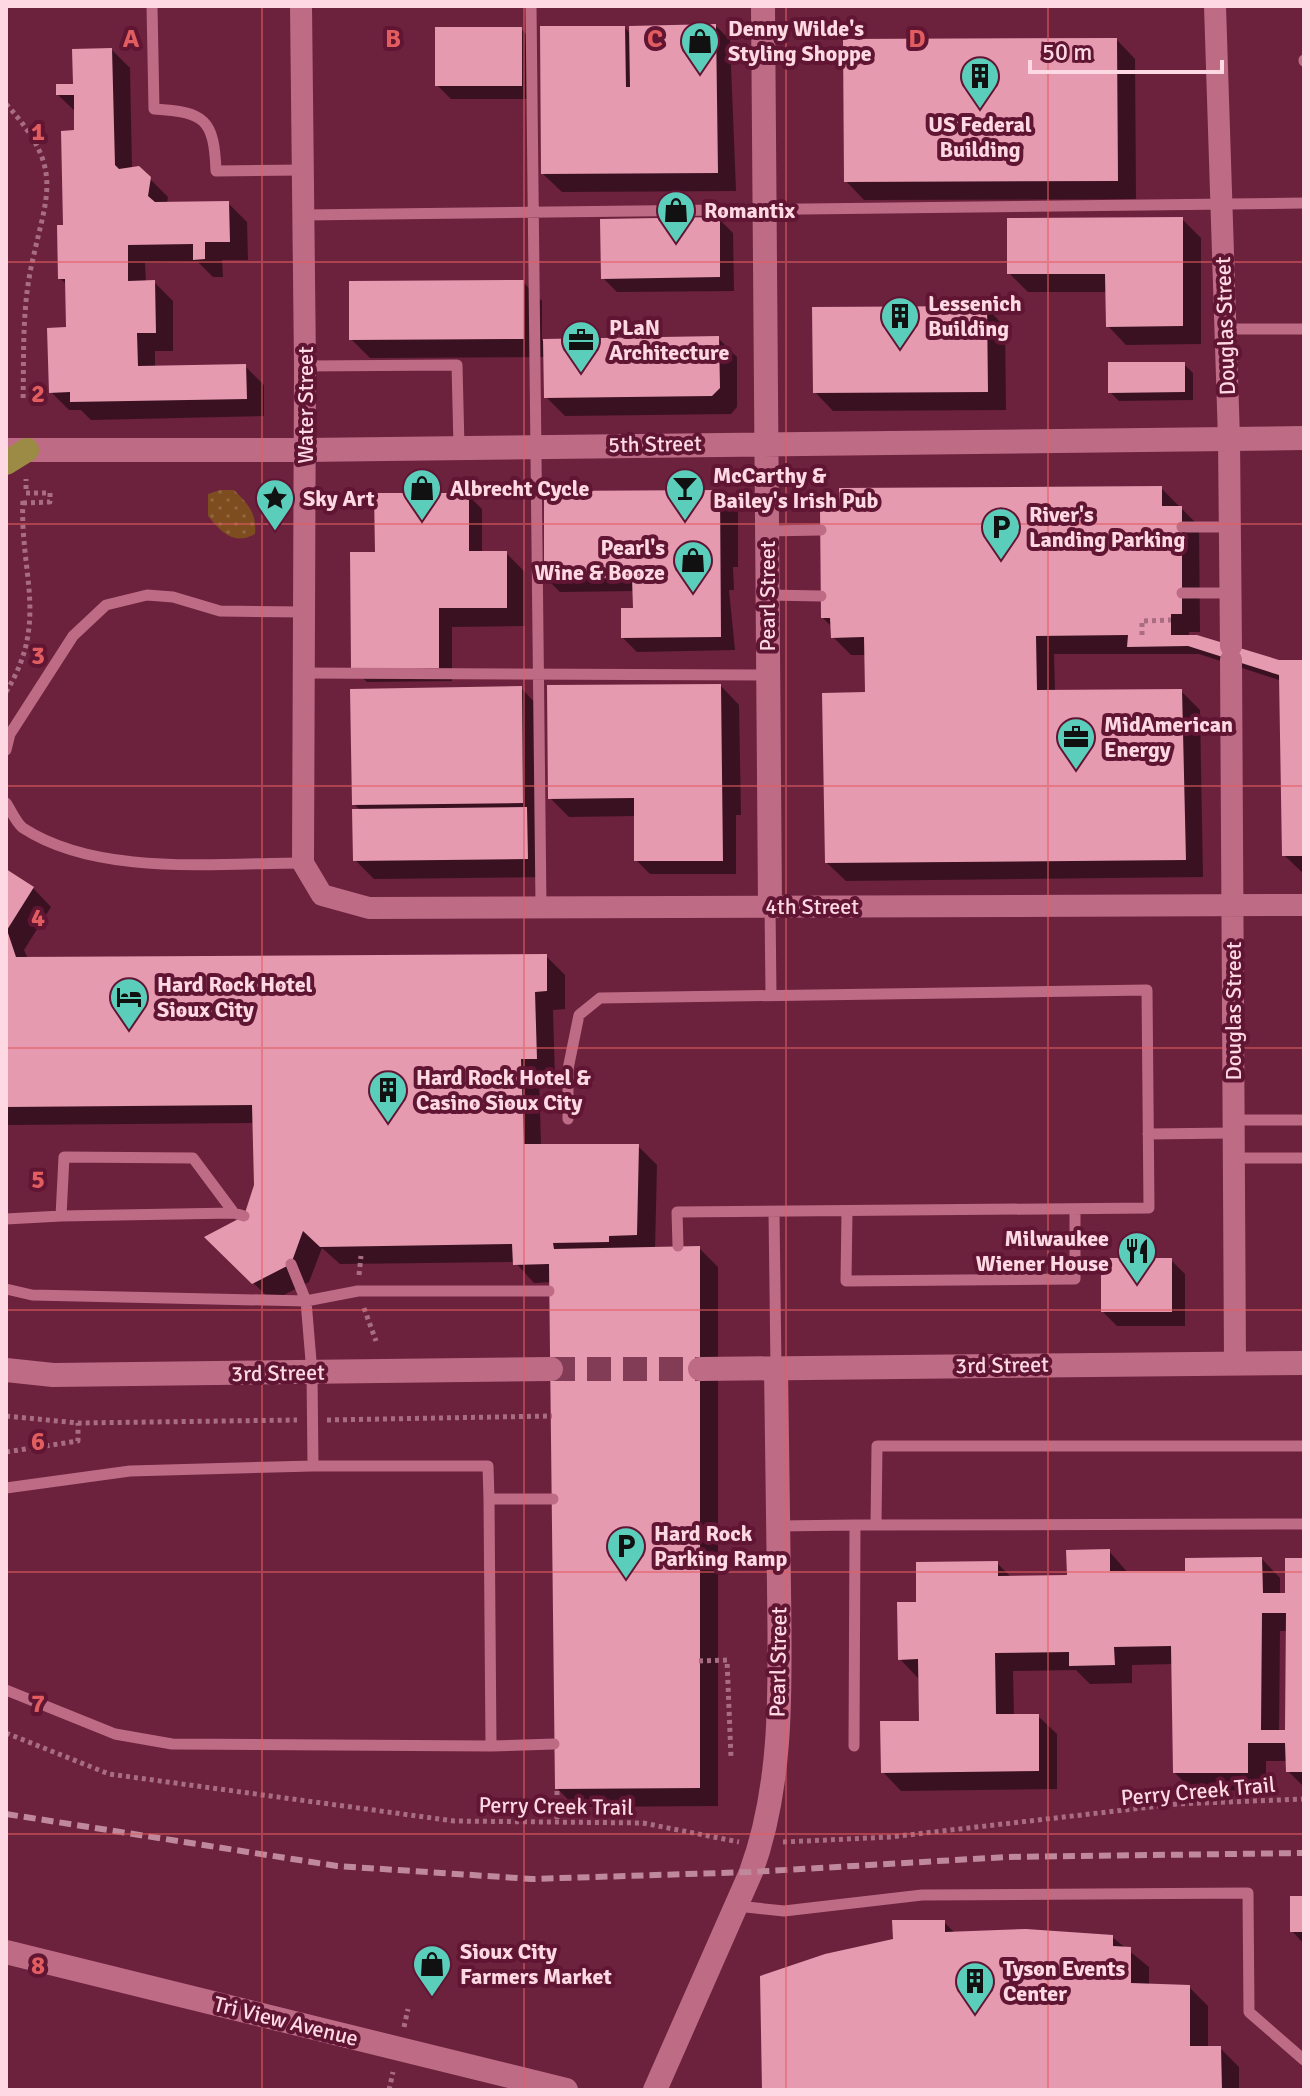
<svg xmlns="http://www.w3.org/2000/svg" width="1310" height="2096" viewBox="0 0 1310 2096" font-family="Signika,sans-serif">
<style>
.grass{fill:url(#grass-dots)}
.shadow{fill:#0007;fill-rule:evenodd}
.building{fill:#e69ab0;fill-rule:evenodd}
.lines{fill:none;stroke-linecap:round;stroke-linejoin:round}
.secondary-tunnel{stroke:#823c56;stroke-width:24;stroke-dasharray:24 12;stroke-linecap:butt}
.path{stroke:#a96d82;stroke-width:5;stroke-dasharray:4 4;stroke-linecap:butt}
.lane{stroke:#be6b85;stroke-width:11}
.street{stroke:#be6b85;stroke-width:22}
.secondary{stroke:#be6b85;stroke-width:24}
.primary{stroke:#9c8b45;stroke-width:24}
.rail{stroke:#bf899b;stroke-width:6;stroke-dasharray:12 6;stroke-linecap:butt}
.grid{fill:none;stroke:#e25d60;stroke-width:2;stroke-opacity:0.55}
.labels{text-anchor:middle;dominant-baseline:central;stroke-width:8;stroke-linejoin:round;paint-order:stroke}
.poi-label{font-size:22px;font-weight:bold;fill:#fed8e2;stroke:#601533;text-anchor:start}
.street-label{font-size:22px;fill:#fed8e2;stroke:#601533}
.grid-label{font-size:26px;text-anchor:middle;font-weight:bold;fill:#e25d60;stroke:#601533;stroke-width:8;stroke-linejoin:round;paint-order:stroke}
</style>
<defs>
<pattern id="grass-dots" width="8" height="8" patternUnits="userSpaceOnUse" patternTransform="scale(2)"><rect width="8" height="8" fill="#7d4d20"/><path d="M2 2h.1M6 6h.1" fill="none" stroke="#906640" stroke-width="1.8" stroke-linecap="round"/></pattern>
</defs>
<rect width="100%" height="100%" fill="#6c213d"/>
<path class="grass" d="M220,490H234C248,504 257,513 255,534C234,546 221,532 208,516V494Z"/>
<path class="shadow" d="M716,26L730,40L736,191L562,192L543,174L625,28L631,34Z
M521,29L535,43V99H451L437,85Z
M1117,40L1135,59L1136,199L864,200L846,181Z
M112,50L130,68L132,169L149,178L168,197L167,204L228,203L247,222L248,260H222L223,277H213L198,262L145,263L146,283L154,282L173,301V351H155V368L245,366L264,385V416L91,420L81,410H69L51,392L68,329L67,285L60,278L76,132V112L58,95L75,86Z
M719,219L733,233L734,291L617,292L603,278Z
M1182,219L1201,238V344L1126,345L1108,326V292H1028L1009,273Z
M523,282L542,301V341L718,338L737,357V407L731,414L565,416L546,397V357L370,358L351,339Z
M987,308L1005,327L1006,410L833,411L815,392Z
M1184,364L1193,373V400L1119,401L1110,392Z
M1161,488L1199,526L1200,632H1189V637L1279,662H1304V874L1284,855L1282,681L1199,654H1054L1055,692L1181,691L1200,710L1203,877L846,881L827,863L867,694L866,655H851L833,637L832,627L823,618Z
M719,492L738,511V567H733L734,590H729L735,650L637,652L623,638L638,610L635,591L560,592L546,578Z
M468,495L482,509V553H506L525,572V626L452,627V681L367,682L353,668Z
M721,686L739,705L741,815H736V874H650L636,860V816L569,817L550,798Z
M521,688L539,707L546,877L374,879L355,860L361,811L354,804Z
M6,872L33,888L51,907L24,950L28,959L546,956L565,975V1009L553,1010L555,1077H539L541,1146H638L657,1165L655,1249L699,1248L718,1267V1806L575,1807L557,1788L551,1282L534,1283L515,1262L340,1264L322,1248L309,1282L272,1301L207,1238L245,1218L256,1186L255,1123L6,1125Z
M1171,1260L1185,1274V1326H1117L1103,1312Z
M1109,1551L1128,1573H1187L1262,1559L1280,1578V1595H1287L1304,1560V1787L1288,1771V1761H1266V1790L1193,1791L1175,1773L1174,1664L1132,1665V1683L1090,1684L1076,1670L1013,1671L1014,1716H1038L1057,1734V1789L901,1791L883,1772L921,1723L918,1678L900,1659L918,1604L997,1563L1012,1578L1069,1577ZM1280,1631H1288L1287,1732H1279Z
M1304,1898V1944L1292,1931Z
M944,1922L956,1934L1112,1937L1149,1967V1985L1189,1987L1208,2006V2048H1220L1239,2067V2090H764L895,1941Z"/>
<path class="building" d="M716,24L718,173L541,174L540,26H625L626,87H630L629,26Z
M435,27H522V86H435Z
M1117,38L1118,181L844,182L843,39Z
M112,48L115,165L119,169L139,166L151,177L148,196L155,202L229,201L230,242H205V259L193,260V244L128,245V281L155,280L156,333H137L138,366L246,364L247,399L70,402V392L49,393L47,328L66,327L65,279H58L57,225H63L61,131L74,130V95H56V84H73L72,49Z
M720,217V277L601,279L600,219Z
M1183,217V326L1106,327L1105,274H1007V218Z
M524,280V339L349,340V281Z
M987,306L988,392L813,393L812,307Z
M719,336L720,388L712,396L544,398L543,339Z
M1108,362H1185V392L1108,393Z
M1162,486V506H1182V614H1171V635H1197L1279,660H1304V856H1282L1279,675L1188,646L1127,647L1128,635L1036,636L1037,690L1182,689L1186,860L825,863L822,693L865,692L864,637L831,638L830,618H821L820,509H839V488Z
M720,490L721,637L621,638V608H633L632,578L544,579V491Z
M374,493H469V551H507V608H439V668L351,669L350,552H375Z
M721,684L723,861H634V798L548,799L547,685Z
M522,686L523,803L352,805L350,689Z
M527,807L528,859L353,861L352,809Z
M6,869L34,887L7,930L16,957L547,954V991L535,992L537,1059H521L524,1144H639L637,1235L609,1236V1242L553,1243L554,1249L700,1246V1788L555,1789L549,1264L513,1265L512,1244L320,1247L303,1231L291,1264L252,1284L204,1237L244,1216L254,1185L252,1105L6,1107Z
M1101,1258H1172V1312H1101Z
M1110,1549V1571H1185V1558L1262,1557L1263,1593H1285V1558H1304V1772H1286L1285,1743H1248V1773H1173L1171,1646L1114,1647L1115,1665L1069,1666V1652L995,1653L996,1714H1039V1771L881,1773L880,1721H919L918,1659L898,1660L897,1602H916V1562L998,1561V1576L1067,1575L1066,1550ZM1262,1613H1286L1285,1730H1261Z
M1290,1896H1304V1932H1290Z
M892,1920H945V1932L1026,1929L1113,1935V1946L1131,1947V1983L1190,1985V2046H1221L1222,2090H762L760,1976L825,1954L893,1939Z"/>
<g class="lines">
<path class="secondary-tunnel" d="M551,1369H700"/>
<path class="path" d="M6,104C68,172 45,195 30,273C22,315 24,359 23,402
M23,503L50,502V493H26V479
M1142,635V621L1171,620
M6,692C50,621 19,572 23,499
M359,1275L361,1256
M364,1308L376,1341
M6,1416L78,1423L297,1420
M327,1420L552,1416
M6,1452L78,1441V1423
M699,1661L727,1660L731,1757
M6,1733L109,1774L454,1821L643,1823L739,1842
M557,1791V1821
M783,1842L890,1837L1177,1804L1304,1799
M404,2027L408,2009
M389,2090L393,2072"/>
<path class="lane" d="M152,6L154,109C205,112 214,119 216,171L303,170
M531,6L541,906
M1304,60V61
M303,215L1304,203
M1225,329H1304
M305,366L457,365L459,447
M1182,527H1228
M767,531L821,530
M1182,593H1230
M768,595L821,596
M303,673L768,675
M6,750L10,734L73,636L106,605L147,595L173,597L220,611L303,612
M6,803C11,810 16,823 23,828C98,877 218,863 303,863
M770,906L771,995
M568,1119V1069L579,1015L600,998L1147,990L1149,1208L677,1212L678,1246
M1233,1120H1304
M1148,1134L1233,1133
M1233,1158H1304
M847,1211L846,1281L1075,1279V1209
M774,1212L776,1368
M61,1216L234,1213
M6,1219L61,1216L64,1157L193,1158L234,1213L244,1216
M6,1289L32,1295L306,1301L291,1264
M549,1291H358L306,1301L312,1373L313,1466H488L489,1499H553
M6,1488L130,1471L313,1466
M489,1499L491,1746L554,1744
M855,1525L1304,1524
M876,1525L877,1446H1304
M778,1526L855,1525L854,1746
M6,1690L115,1734L172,1744L491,1746
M737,1906L784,1911L922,1895L1248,1893L1249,2012L1304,2060"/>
<path class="street" d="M301,6L305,366L303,863L322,895L369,908L1304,905
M1215,6L1229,439L1231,646
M1231,660L1235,1363"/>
<path class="secondary" d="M763,6L770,906
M8,450H305L1304,438
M700,1369L1304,1363
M6,1370L53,1375L551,1369
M6,1952L566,2090
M655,2090L751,1872C784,1782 780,1682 779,1588C778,1515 777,1441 776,1368"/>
<path class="primary" d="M6,463L27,450"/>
<path class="rail" d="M6,1814L337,1866L532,1879L751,1872L1007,1857L1304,1853"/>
</g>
<path class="grid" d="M262,6V2090M524,6V2090M786,6V2090M1048,6V2090M6,262H1304M6,524H1304M6,786H1304M6,1048H1304M6,1310H1304M6,1572H1304M6,1834H1304"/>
<defs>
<g id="shop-pin" transform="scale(2)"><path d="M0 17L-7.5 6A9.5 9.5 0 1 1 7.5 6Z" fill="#5bcebb" stroke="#601533"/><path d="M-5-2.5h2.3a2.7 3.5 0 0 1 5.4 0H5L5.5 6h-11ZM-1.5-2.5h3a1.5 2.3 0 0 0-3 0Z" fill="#111"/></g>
<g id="building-pin" transform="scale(2)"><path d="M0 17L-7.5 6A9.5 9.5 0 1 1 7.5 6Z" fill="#5bcebb" stroke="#601533"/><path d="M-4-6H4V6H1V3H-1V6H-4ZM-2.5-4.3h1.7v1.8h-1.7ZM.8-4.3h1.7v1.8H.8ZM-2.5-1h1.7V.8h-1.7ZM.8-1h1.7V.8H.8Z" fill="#111"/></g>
<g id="office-pin" transform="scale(2)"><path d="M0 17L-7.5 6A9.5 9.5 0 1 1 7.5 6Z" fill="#5bcebb" stroke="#601533"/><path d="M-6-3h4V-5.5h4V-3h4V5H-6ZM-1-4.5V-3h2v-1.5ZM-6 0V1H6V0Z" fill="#111"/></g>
<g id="bar-pin" transform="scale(2)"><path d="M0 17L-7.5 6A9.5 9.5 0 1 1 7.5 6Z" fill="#5bcebb" stroke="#601533"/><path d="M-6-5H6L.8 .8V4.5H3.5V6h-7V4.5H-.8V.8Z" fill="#111"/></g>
<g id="sight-pin" transform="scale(2)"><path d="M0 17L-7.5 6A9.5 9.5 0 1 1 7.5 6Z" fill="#5bcebb" stroke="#601533"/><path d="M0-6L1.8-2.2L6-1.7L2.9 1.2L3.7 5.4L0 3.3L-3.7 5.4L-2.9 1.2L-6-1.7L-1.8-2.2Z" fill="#111"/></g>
<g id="parking-pin" transform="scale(2)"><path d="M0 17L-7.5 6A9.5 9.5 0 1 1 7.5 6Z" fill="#5bcebb" stroke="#601533"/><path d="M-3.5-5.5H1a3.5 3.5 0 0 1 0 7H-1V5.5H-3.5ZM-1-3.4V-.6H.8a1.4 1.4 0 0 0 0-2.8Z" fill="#111"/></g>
<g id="hotel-pin" transform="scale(2)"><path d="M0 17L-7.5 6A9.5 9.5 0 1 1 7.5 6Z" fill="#5bcebb" stroke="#601533"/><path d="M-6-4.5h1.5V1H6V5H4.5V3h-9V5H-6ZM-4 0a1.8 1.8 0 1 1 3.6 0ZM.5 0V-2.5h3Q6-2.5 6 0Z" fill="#111"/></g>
<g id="restaurant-pin" transform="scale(2)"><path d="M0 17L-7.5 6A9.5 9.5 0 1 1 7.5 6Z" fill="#5bcebb" stroke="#601533"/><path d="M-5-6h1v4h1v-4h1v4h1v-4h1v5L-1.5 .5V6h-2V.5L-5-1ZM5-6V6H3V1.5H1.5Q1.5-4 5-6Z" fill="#111"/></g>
</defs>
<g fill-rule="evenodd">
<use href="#shop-pin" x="700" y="41"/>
<use href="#building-pin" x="980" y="76"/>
<use href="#shop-pin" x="676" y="210"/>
<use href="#building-pin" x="900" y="316"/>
<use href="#office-pin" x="581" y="340"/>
<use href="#shop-pin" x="422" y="488"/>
<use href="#bar-pin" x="685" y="488"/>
<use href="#sight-pin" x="275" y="498"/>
<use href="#parking-pin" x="1001" y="527"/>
<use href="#shop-pin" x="693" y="560"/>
<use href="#office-pin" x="1076" y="737"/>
<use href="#hotel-pin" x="129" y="997"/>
<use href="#building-pin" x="388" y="1090"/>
<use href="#restaurant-pin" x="1137" y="1251"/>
<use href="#parking-pin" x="626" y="1546"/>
<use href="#shop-pin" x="432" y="1964"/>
<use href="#building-pin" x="975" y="1981"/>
</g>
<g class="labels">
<g class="poi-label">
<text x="728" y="28">Denny Wilde's<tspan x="728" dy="25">Styling Shoppe</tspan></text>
<text x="980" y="124" text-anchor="middle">US Federal<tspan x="980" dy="25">Building</tspan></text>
<text x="704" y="210">Romantix</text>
<text x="928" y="303">Lessenich<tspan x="928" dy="25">Building</tspan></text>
<text x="609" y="327">PLaN<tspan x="609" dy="25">Architecture</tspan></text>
<text x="713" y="475">McCarthy &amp;<tspan x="713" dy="25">Bailey's Irish Pub</tspan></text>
<text x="450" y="488">Albrecht Cycle</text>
<text x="303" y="498">Sky Art</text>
<text x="1029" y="514">River's<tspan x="1029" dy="25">Landing Parking</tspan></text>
<text x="665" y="547" text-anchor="end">Pearl's<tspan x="665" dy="25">Wine &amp; Booze</tspan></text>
<text x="1104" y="724">MidAmerican<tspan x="1104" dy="25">Energy</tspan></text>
<text x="157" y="984">Hard Rock Hotel<tspan x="157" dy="25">Sioux City</tspan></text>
<text x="416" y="1077">Hard Rock Hotel &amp;<tspan x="416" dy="25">Casino Sioux City</tspan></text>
<text x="1109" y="1238" text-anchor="end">Milwaukee<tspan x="1109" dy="25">Wiener House</tspan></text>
<text x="654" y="1533">Hard Rock<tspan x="654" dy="25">Parking Ramp</tspan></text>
<text x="460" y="1951">Sioux City<tspan x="460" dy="25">Farmers Market</tspan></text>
<text x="1003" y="1968">Tyson Events<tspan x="1003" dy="25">Center</tspan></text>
</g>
<g class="street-label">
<text transform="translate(1225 326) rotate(-92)">Douglas Street</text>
<text transform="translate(305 405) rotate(-90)">Water Street</text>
<text transform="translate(655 444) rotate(-1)">5th Street</text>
<text transform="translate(767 596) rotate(-90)">Pearl Street</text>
<text x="812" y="906">4th Street</text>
<text transform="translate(1233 1011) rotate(-90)">Douglas Street</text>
<text transform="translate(1002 1365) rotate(-1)">3rd Street</text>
<text transform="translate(278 1373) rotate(-1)">3rd Street</text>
<text transform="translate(778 1662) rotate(-89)">Pearl Street</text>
<text transform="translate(1198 1791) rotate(-5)">Perry Creek Trail</text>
<text transform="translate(556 1806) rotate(1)">Perry Creek Trail</text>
<text transform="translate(286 2021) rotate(14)">Tri View Avenue</text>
</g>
</g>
<g class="grid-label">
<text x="131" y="47">A</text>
<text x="393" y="47">B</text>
<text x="655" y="47">C</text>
<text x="917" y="47">D</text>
<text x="38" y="140">1</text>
<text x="38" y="402">2</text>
<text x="38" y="664">3</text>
<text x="38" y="926">4</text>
<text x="38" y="1188">5</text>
<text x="38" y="1450">6</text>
<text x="38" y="1712">7</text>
<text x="38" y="1974">8</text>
</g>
<rect width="1310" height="2096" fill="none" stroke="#fed8e2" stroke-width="16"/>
<path d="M1030 60v12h192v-12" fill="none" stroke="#fed8e2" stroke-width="4"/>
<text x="1042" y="60" font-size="24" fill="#fed8e2" stroke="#601533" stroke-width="6" paint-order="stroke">50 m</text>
</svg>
